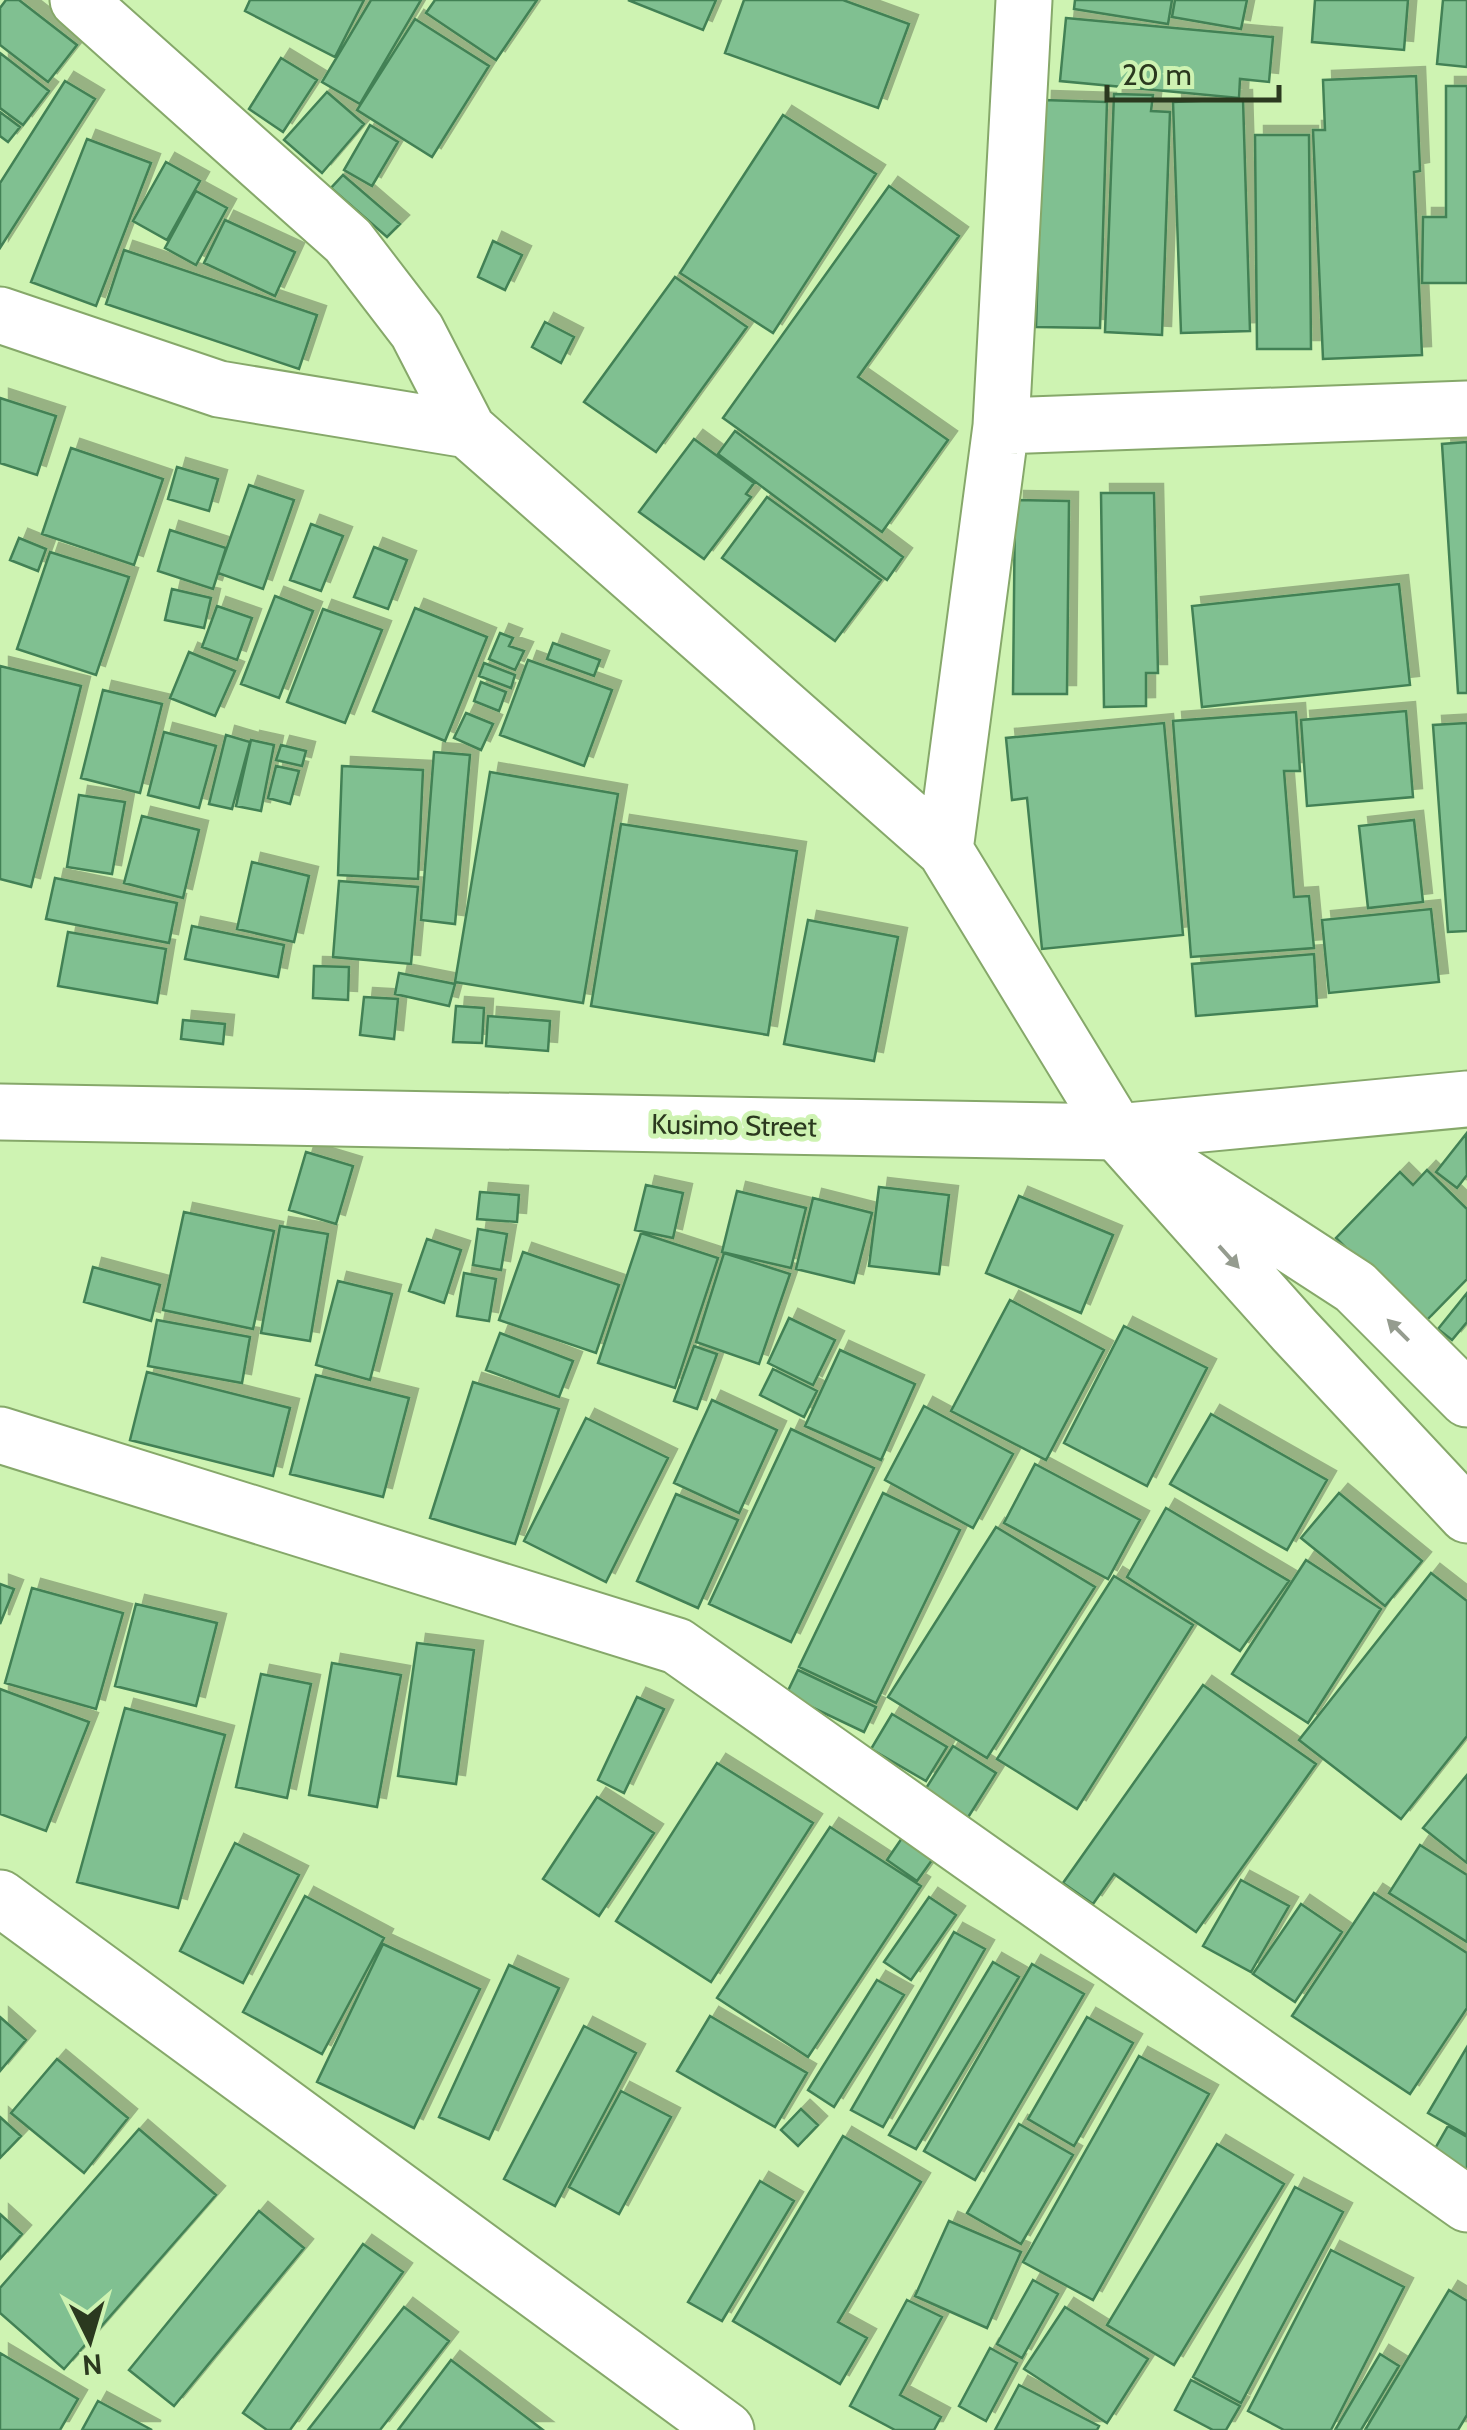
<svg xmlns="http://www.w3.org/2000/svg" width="1467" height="2430" viewBox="0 0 1467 2430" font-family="Cabin,sans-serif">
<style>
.building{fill:#80c091;stroke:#428155;stroke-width:2.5;filter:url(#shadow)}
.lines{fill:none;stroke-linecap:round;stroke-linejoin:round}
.street-casing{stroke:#86a86a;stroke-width:59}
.secondary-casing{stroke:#86a86a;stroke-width:59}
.street{stroke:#fff;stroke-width:55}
.secondary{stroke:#fff;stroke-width:55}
.oneway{fill:#959c8f}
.labels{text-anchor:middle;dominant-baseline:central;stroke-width:10;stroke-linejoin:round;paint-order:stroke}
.street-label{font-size:28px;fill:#2b391f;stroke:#cef3b2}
</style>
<defs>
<filter id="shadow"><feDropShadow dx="9" dy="-9" stdDeviation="0" flood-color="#0004"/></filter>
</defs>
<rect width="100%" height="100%" fill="#cef3b2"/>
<path class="building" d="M6,0H19L77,45L48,82L0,45V8Z
M250,0H364L335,57L245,11Z
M371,0H421L360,104L322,82Z
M435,0H537L496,60L426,13Z
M628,0H716L703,30Z
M744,0H843L909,24L878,108L725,53Z
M1075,0H1172L1168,24L1074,9Z
M1175,0H1247L1241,29L1172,17Z
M1315,0H1408L1404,50L1312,42Z
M1443,0H1467V67L1437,64Z
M1066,18L1273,37L1269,82L1240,79L1239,98L1060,81Z
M415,19L489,66L432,157L357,110Z
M0,53L49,91L23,125L0,108Z
M281,58L317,80L283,132L249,109Z
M1416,76L1420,171L1414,172L1422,355L1323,359L1313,130H1325L1323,80Z
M65,81L95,99L0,248V183Z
M1446,86H1467V283H1422L1423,217H1446Z
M327,92L364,124L322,173L284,140Z
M1114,94L1153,95L1151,111L1170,112L1162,335L1105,332Z
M1243,99L1250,331L1181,333L1173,102Z
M1043,100L1107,102L1100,328L1036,327Z
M0,112L20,127L8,142L0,136Z
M783,115L876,174L773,333L680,273Z
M370,125L398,142L372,186L344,170Z
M1255,135H1309L1311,349H1257Z
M87,139L151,163L96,306L31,282Z
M166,162L200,181L167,240L133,221Z
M343,175L400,224L387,237L331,188Z
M889,186L959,236L858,377L948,440L882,532L723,418Z
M196,191L227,208L196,265L165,248Z
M225,220L295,252L275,296L204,263Z
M493,241L522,255L505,290L478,277Z
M124,250L317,315L299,369L106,304Z
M675,277L747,327L656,452L584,402Z
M545,322L574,337L561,363L532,347Z
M0,398L56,416L37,475L0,463Z
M735,431L903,557L887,580L718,454Z
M694,439L754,483L746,494L751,497L704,559L639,512Z
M1467,442V693H1458L1442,444Z
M71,448L163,479L134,565L42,534Z
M177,467L218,479L209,511L168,499Z
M249,485L294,500L263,589L218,573Z
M1101,493H1154L1158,673H1146V706L1104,707Z
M767,497L881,580L835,641L722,558Z
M1015,500L1069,501L1067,694H1013Z
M311,524L343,536L321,591L290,580Z
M170,530L226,548L213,589L158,571Z
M19,538L46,549L38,571L10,560Z
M374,547L407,560L388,609L354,597Z
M50,552L129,577L96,675L17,649Z
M1399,584L1410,685L1202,707L1192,606Z
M172,589L211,598L204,628L165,620Z
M275,596L313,611L279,698L241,684Z
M217,606L252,618L237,660L202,647Z
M415,608L487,637L445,741L373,711Z
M323,609L382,630L345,723L287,702Z
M500,633L513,638L509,646L524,651L515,670L489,659Z
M553,643L600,660L594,676L547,659Z
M189,652L235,671L215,716L170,698Z
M528,660L612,690L584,766L500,735Z
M484,663L515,675L511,688L479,676Z
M0,666L81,686L31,887L0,879Z
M481,682L506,692L499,711L474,701Z
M103,690L162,704L140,793L81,778Z
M1406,711L1413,797L1307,806L1301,720Z
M1296,712L1300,771H1284L1294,897L1309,896L1314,948L1191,957L1173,721Z
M466,713L493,724L481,750L454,738Z
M1164,723L1183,935L1042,949L1027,798L1012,800L1006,738Z
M1467,723V931L1448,932L1433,725Z
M164,732L216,746L199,808L148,795Z
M226,735L250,742L232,809L209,804Z
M251,740L274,745L261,811L236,806Z
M281,745L306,751L302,766L276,760Z
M434,752L470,755L455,924L421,920Z
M276,766L299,771L290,804L268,798Z
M342,766L423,770L418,879L338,875Z
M490,772L618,794L583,1003L455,982Z
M79,795L125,802L112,874L67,867Z
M142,816L199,830L183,898L124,883Z
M1414,820L1423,902L1368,908L1359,826Z
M621,824L797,851L768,1035L591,1006Z
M252,862L309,876L294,942L237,929Z
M55,878L177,903L169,943L46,919Z
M339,881L418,887L411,964L333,957Z
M1431,909L1439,982L1329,993L1322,920Z
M808,920L898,937L874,1061L784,1044Z
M192,926L284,945L278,977L185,959Z
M68,932L166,949L157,1003L58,986Z
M1314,954L1317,1006L1196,1016L1192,964Z
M314,966L349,967L348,1000L313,998Z
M399,973L455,984L449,1006L395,994Z
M364,997L398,999L394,1039L360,1035Z
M456,1006L484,1008L482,1043L453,1042Z
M488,1016L550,1021L548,1051L486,1046Z
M183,1020L225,1024L223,1044L181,1039Z
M1466,1134L1467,1175L1457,1188L1436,1172Z
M306,1152L353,1166L336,1224L289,1210Z
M1427,1170L1467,1209V1279L1423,1324L1336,1238L1400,1172L1413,1185Z
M646,1185L683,1193L673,1238L635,1230Z
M879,1187L949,1195L939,1274L869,1266Z
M737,1191L806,1208L791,1268L722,1252Z
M480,1192L519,1195L517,1222L477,1219Z
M1019,1196L1113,1235L1081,1313L986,1273Z
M813,1198L872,1213L854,1283L796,1269Z
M184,1212L274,1231L253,1329L163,1310Z
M280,1226L328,1234L310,1341L261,1333Z
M478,1229L507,1234L501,1270L473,1265Z
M641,1233L718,1258L675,1388L598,1363Z
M427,1239L461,1250L444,1303L409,1291Z
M523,1252L619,1285L596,1353L499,1320Z
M724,1253L790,1274L759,1364L696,1342Z
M93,1267L160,1285L151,1321L84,1302Z
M464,1273L496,1279L489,1321L457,1316Z
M338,1281L392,1294L370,1380L316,1365Z
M1467,1293V1322L1452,1340L1438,1329Z
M1010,1300L1104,1350L1046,1460L951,1411Z
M789,1318L835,1340L813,1385L768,1363Z
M157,1320L250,1337L242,1383L148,1366Z
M1124,1326L1207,1368L1147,1486L1064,1443Z
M500,1333L573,1361L559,1397L486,1370Z
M694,1346L717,1354L697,1409L674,1401Z
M840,1350L915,1384L881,1460L805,1426Z
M773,1369L817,1391L804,1417L760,1395Z
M147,1372L290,1408L273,1476L130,1440Z
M316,1375L409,1398L383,1497L290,1474Z
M473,1382L559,1409L515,1544L430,1518Z
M712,1400L777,1430L739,1513L674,1483Z
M924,1406L1013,1454L973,1528L885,1480Z
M1211,1414L1327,1480L1287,1550L1170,1484Z
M586,1418L668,1458L606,1582L524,1541Z
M791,1429L874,1468L791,1642L709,1604Z
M1035,1464L1140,1520L1108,1579L1004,1523Z
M883,1493L960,1530L876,1703L799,1667Z
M1339,1493L1422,1561L1385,1606L1301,1538Z
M676,1494L738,1520L698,1608L637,1581Z
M1166,1508L1289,1581L1240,1651L1127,1577Z
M996,1527L1095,1587L987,1758L888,1697Z
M1306,1560L1381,1609L1308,1723L1232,1674Z
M1431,1573L1467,1601V1736L1401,1819L1299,1740Z
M1114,1576L1193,1625L1077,1809L997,1759Z
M0,1584L14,1589L0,1624Z
M32,1588L123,1613L96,1709L5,1683Z
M136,1604L217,1623L196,1706L115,1686Z
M417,1643L474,1650L456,1784L398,1776Z
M332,1663L401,1675L377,1807L309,1795Z
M798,1670L876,1707L864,1732L786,1695Z
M261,1674L311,1684L287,1798L236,1787Z
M1203,1685L1316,1764L1196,1932L1114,1874L1093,1904L1063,1883Z
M0,1689L89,1722L46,1831L0,1814Z
M637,1697L664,1709L624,1793L598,1780Z
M125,1708L225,1735L178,1908L77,1882Z
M892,1714L947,1747L926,1781L871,1749Z
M953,1746L996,1773L967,1819L923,1793Z
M717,1763L813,1823L711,1982L616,1921Z
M1467,1775V1863L1423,1828Z
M597,1797L654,1833L599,1916L543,1879Z
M830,1827L921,1886L808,2057L717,1998Z
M902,1838L932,1860L917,1881L887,1860Z
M235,1843L299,1875L243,1983L180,1951Z
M1420,1845L1467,1875V1942L1389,1893Z
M1241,1880L1289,1906L1251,1972L1203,1946Z
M1374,1893L1467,1953V2008L1410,2094L1292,2016Z
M305,1896L384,1938L322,2054L243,2012Z
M929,1897L956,1915L911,1980L884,1962Z
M1301,1904L1342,1932L1295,2002L1253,1974Z
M954,1932L985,1949L883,2127L851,2110Z
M383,1944L480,1989L414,2128L317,2082Z
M993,1962L1019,1977L916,2149L889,2135Z
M1032,1964L1084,1994L975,2180L924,2151Z
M509,1965L559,1988L489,2139L439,2117Z
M877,1980L904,1995L834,2107L808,2090Z
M710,2016L807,2073L775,2127L677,2071Z
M0,2017L26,2040L0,2071Z
M1087,2017L1133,2043L1074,2146L1028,2119Z
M584,2026L636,2053L555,2206L504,2179Z
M1467,2047V2135L1428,2113Z
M1139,2056L1209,2094L1093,2300L1023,2262Z
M57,2059L128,2118L84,2173L11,2113Z
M621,2091L671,2117L619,2214L569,2187Z
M801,2109L818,2125L798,2146L781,2130Z
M0,2117L21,2136L0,2158Z
M1019,2124L1073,2155L1021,2244L967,2213Z
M1448,2126L1467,2137V2190L1425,2166Z
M139,2129L216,2195L64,2369L0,2313V2288Z
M843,2136L921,2182L838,2322L867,2338L840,2384L733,2321Z
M1217,2144L1284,2184L1174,2365L1107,2325Z
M760,2181L794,2201L722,2321L688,2302Z
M1295,2187L1343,2212L1241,2403L1193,2377Z
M259,2211L304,2248L174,2406L129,2370Z
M0,2214L22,2234L0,2259Z
M949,2221L1021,2252L987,2328L915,2296Z
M363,2244L403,2272L290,2430H267L243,2413Z
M1331,2250L1404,2287L1331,2430H1284L1248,2411Z
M1033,2280L1058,2294L1022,2358L997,2344Z
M1449,2290L1467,2301V2415L1458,2430H1365Z
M907,2300L942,2317L900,2395L941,2417L934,2430H895L850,2406Z
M404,2307L449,2341L380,2430H308Z
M1065,2307L1148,2359L1107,2423L1024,2369Z
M990,2348L1017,2363L986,2421L959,2406Z
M0,2353L78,2399L60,2430H0Z
M1380,2354L1399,2366L1361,2430H1335Z
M451,2360L543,2430H398Z
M1191,2380L1240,2406L1226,2430H1213L1175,2410Z
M1019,2385L1099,2426L1097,2430H995Z
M98,2401L152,2430H82Z"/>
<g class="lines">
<g class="street-casing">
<path id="street" d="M78,0L348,241L417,331L468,430L945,850L1117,1132L1295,1331L1467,1515
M0,315L219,389L468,430
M1001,426L1467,409
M945,850L1001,426L1024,0
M1178,1172L1355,1287L1467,1399
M0,1435L677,1646L1467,2204
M0,1898L726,2430"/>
</g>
<g class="secondary-casing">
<path id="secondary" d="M0,1112L1117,1132L1467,1099"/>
</g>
<use href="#street" class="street"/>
<use href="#secondary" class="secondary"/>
</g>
<defs><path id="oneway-solid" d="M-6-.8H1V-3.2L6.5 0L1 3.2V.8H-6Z" transform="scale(2.5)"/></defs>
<g class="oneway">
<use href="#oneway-solid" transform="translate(1229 1257) rotate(48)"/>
<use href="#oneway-solid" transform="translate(1398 1330) rotate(-135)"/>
</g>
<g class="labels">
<g class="street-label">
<text transform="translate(734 1125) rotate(1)">Kusimo Street</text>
</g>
</g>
<g transform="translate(90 2340) rotate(175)" stroke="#cef3b2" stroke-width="8" paint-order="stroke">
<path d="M0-8L18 38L0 25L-18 38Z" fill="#2b391f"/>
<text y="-15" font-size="28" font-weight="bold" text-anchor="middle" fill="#2b391f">N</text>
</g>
<path d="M1107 85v15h172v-15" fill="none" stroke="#2b391f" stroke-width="5"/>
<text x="1122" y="85" font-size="30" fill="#2b391f" stroke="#cef3b2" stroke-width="8" paint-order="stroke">20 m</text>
</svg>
